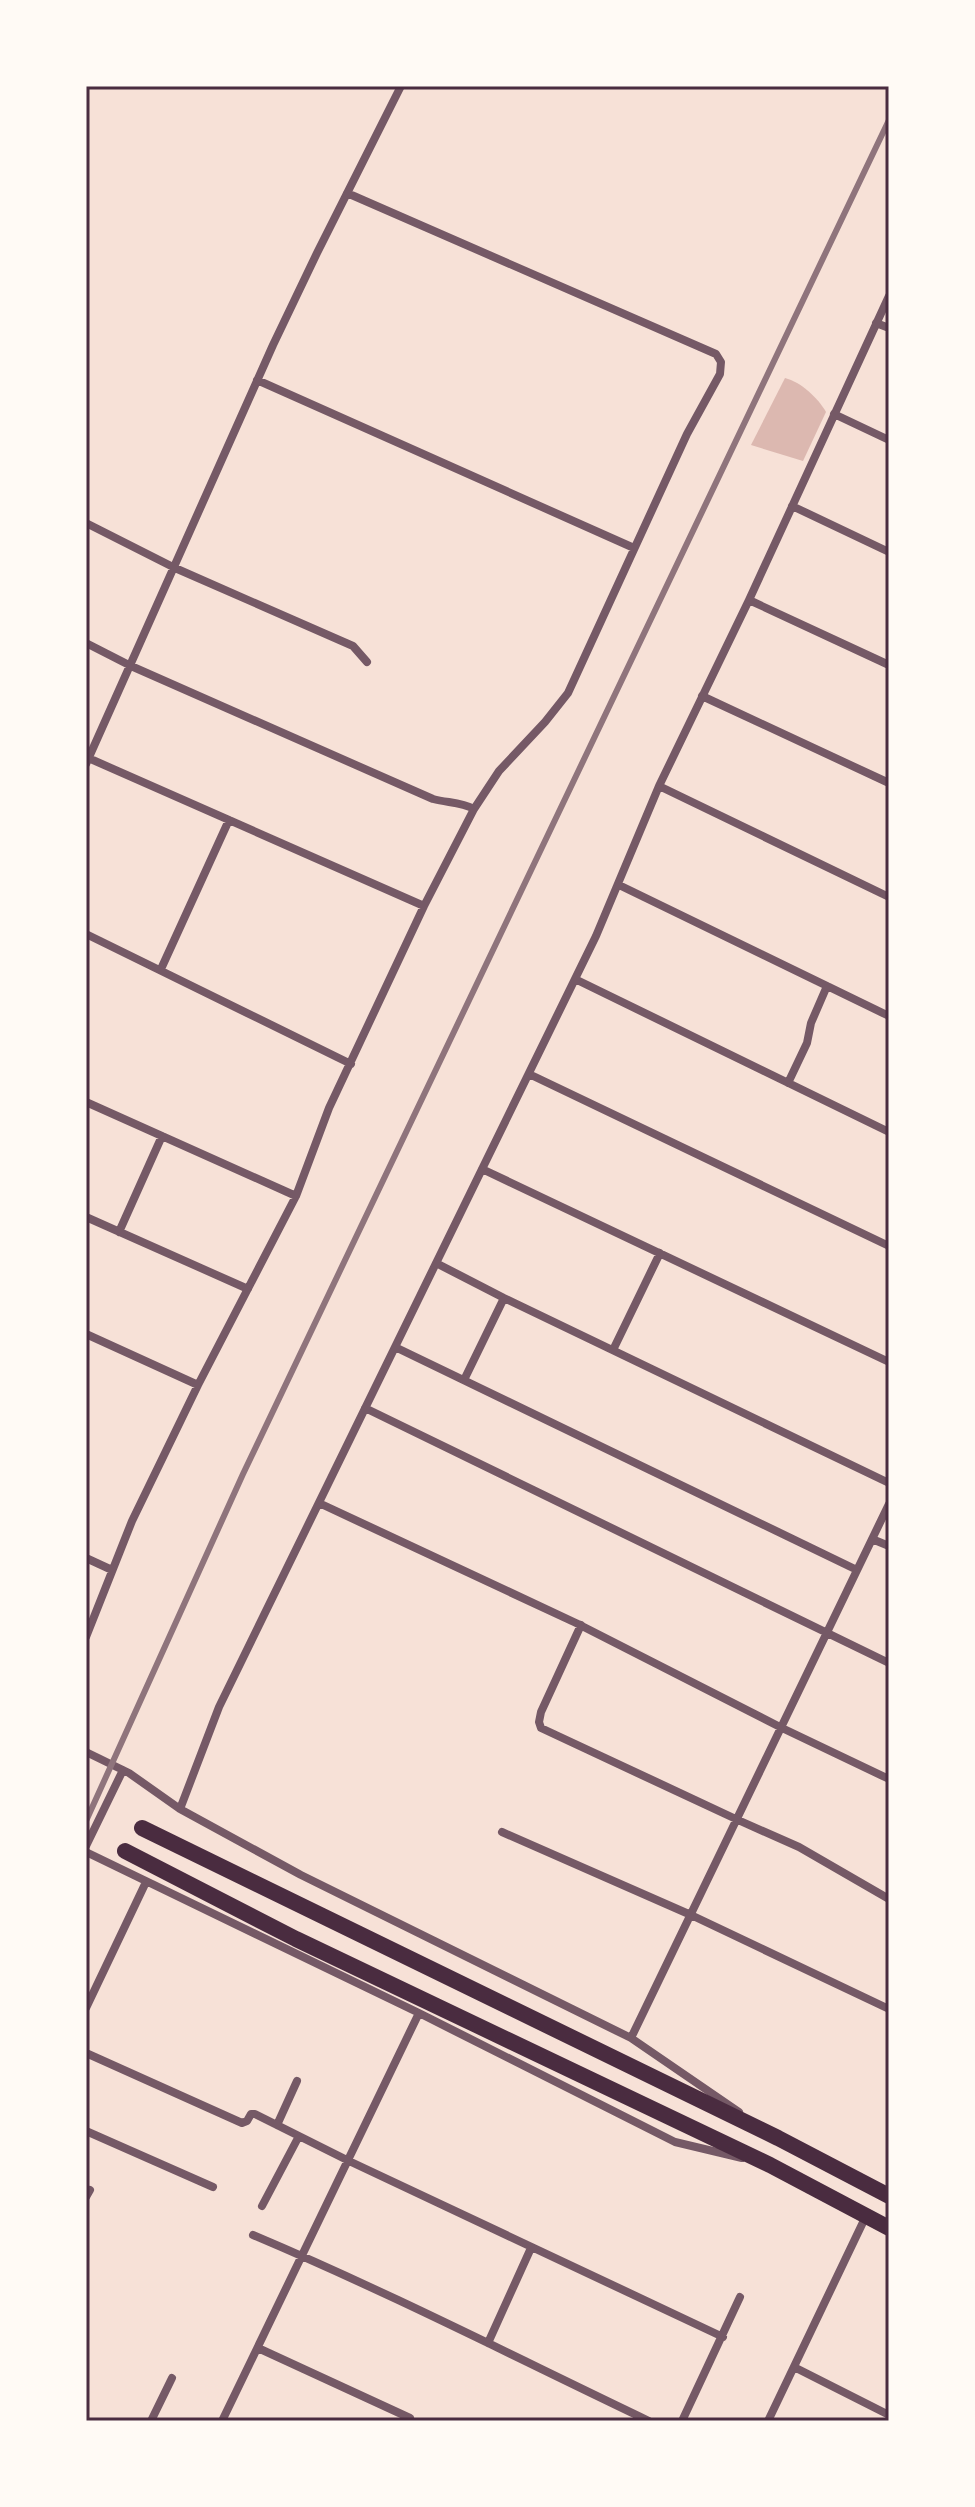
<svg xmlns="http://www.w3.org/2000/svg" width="975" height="2507" viewBox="0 0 975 2507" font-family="Lato,sans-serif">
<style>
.water{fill:#dcb8b0}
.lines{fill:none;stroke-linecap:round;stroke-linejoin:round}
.minor{stroke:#755966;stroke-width:8}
.trunk{stroke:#4a2c40;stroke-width:16}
.rail{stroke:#8f747c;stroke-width:6}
.neatline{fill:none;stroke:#4a2c40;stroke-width:3}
</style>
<rect width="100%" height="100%" fill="#f7e1d7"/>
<path class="water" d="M785,378C801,382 818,398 826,412L803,461L751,445Z"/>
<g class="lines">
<path class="minor" d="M876,323L889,328
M257,380L634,548
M834,414L889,440
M792,506L889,552
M86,523L175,568L353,646L367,662
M749,600L889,665
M86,643L131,666L433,799C448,803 461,802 474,809
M702,696L889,783
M86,757L424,906
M86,764L273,345L317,253L401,86
M659,786L889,897
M619,885L889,1016
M86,934L351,1064
M161,969L229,820
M575,979L889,1132
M529,1074L889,1246
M788,1083L807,1043L811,1023L827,986
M86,1102L296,1196
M482,1169L889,1362
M86,1217L248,1289
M119,1232L162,1136
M436,1263L504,1298L889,1483
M86,1334L198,1385
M395,1347L857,1570
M613,1350L660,1253
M464,1380L504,1298
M365,1408L889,1663
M319,1503L576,1623L782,1728L889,1779
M872,1539L889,1546
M86,1558L112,1570
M581,1625L541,1712L539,1722L541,1728L738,1820L799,1847L889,1899
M86,1637L132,1521L198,1385L296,1196L329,1108L424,906L474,809L499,771L545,722L568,693L687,434L720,374L721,362L716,354L347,193
M86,1752L129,1773L180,1809L301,1875L631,2038L739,2112
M180,1809L219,1707L596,936L659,786L749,600L889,296
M502,1832L691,1915L889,2009
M86,1846L123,1770
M86,1852L419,2013L675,2142L742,2158
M86,2008L146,1882
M631,2038L889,1504
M86,2053L242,2123L247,2121L251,2114H255L349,2161L723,2337
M277,2125L297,2081
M86,2131L213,2187
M86,2197L90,2190
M262,2206L299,2136
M253,2235C388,2292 517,2358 649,2421
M488,2343L531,2248
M258,2348L410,2418
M794,2367L889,2415
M151,2421L172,2378
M222,2421L419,2013
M682,2421L740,2297
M768,2421L866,2216"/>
<path class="trunk" d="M142,1828L778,2138L889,2196
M125,1851L296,1939L770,2165L889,2228"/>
<path class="rail" d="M86,1821L243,1474L889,120"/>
</g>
<rect width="975" height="2507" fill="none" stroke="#fffaf5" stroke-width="176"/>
<rect x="88" y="88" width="799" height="2331" class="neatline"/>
</svg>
